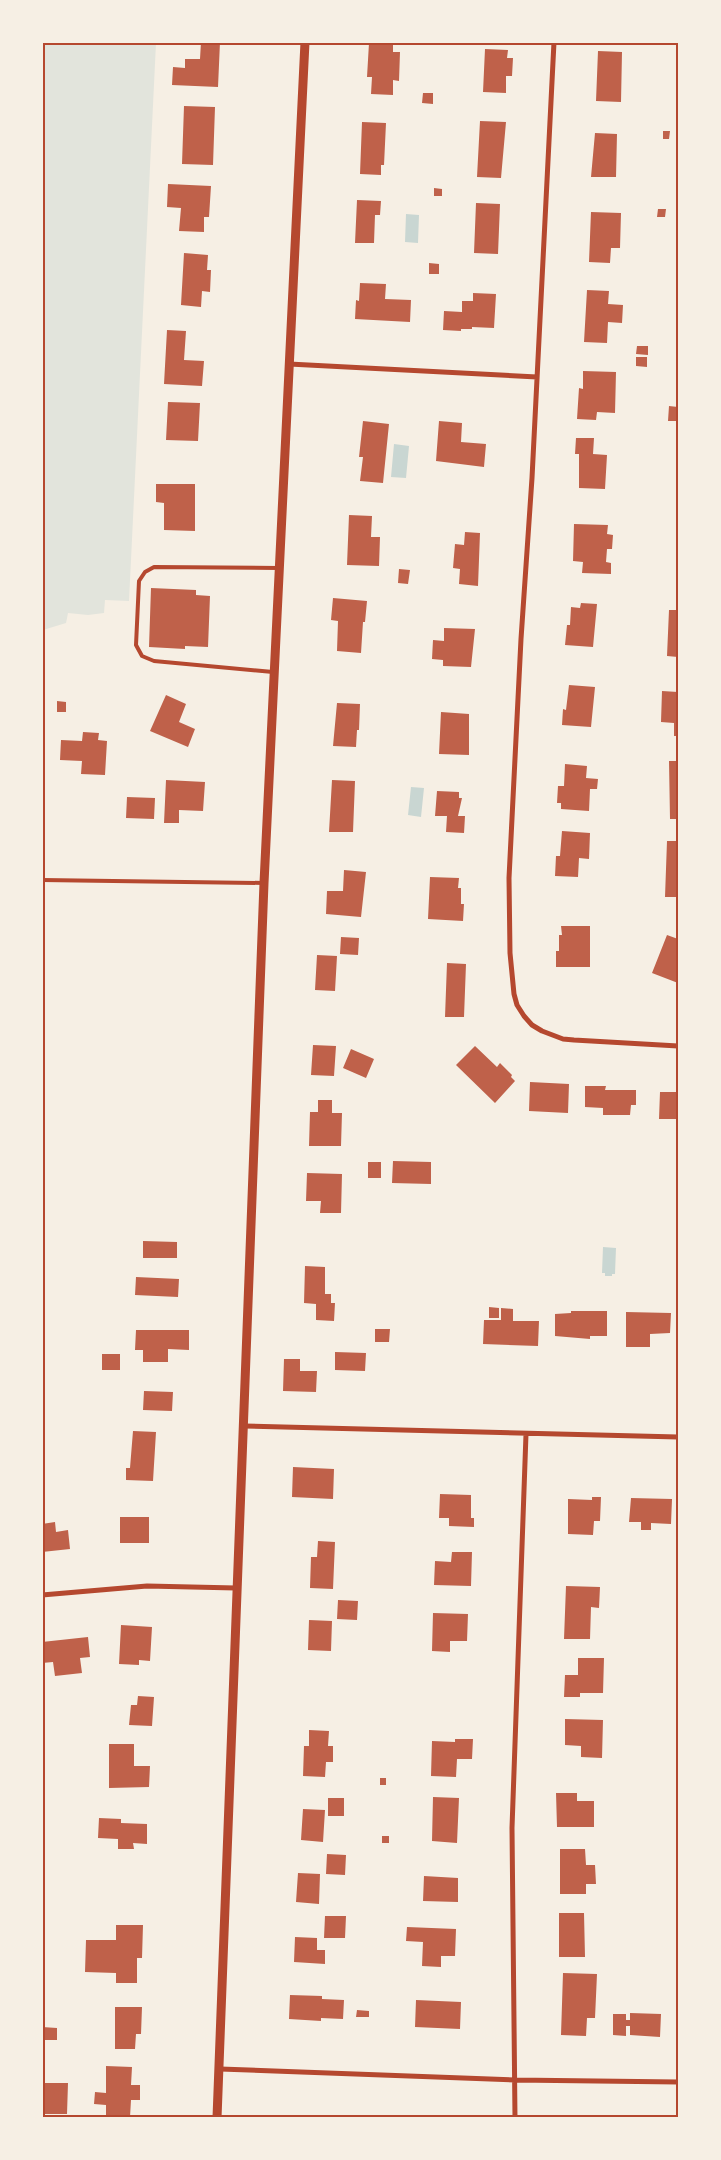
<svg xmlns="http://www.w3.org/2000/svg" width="721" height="2160" viewBox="0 0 721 2160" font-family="Literata,serif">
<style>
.green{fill:#e2e4dc}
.water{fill:#c9d6d2}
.building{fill:#bf614a}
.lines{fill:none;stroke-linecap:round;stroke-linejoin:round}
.service{stroke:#b5482f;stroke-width:4}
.minor{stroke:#b5482f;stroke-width:5}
.tertiary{stroke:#b5482f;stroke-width:9}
.neatline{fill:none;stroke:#b5482f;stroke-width:2}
</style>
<rect width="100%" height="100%" fill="#f6efe4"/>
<path class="green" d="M43,42L156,43L129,601L105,600L104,613L88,615L68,613L66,623L43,630Z"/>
<path class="water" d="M406,214L419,215L418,243L405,242Z
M394,444L409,446L406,478L391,477Z
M411,787L424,788L421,817L408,815Z
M603,1247L616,1248L615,1274H612V1276H605V1273H602Z"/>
<path class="building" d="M201,42H220L218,87L172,85L173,67L185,68V59H200Z
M369,43L393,44V52H400L399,81L393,80V95L371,94L372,77H367Z
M485,49L508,50L507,58H513L512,76H506V93L483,92Z
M598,51L622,52L621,102L596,101Z
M423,93H433V104L422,103Z
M184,106L215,107L213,165L182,164Z
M480,121L506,122L501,178L477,177Z
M362,122L386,123L384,165H381V175L360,174Z
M663,131H670L669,139H663Z
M595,133L617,134L616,177H591Z
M168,184L211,186L209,217H204V232L179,231L181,208L167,207Z
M434,188L442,189V196H434Z
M357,200L381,201L380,215H375L374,243H355Z
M476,203L500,204L498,254L474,253Z
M658,209H666L665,217H657Z
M591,212L621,213L620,248H611L610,263L589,262Z
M184,253L208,255L207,270H211L210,292L202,291L201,307L181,305Z
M429,263L439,264V274H429Z
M360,283L386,284L385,299L411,300L410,322L355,319L356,300L359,301Z
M587,290L609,291L608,304L623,305L622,323L608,322L607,343L584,342Z
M473,293L496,294L494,328L472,327V329H461V331L443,330L444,311L462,312V301H473Z
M167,330L186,331L184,360L204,361L202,386L164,384Z
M637,346H648V355L636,354Z
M636,357H647V367L636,366Z
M583,371L616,372L615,413L597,412L596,420L577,419L579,388L583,389Z
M168,402L200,403L198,441L166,440Z
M669,406L678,407V426H677V421H668Z
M363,421L389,424L383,483L360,481L363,457H359Z
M439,421L462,423L461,442L486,444L484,467L436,461Z
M576,438H594L593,454L607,455L605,489L579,488V454H575Z
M156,484H195V531L164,530V503L156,502Z
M349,515L372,516L371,537H380L379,566L347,565Z
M574,524L608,525L607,534L613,535L612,549H607L606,562L611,563V574L582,573L583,562L573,561Z
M465,532L480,533L478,586L459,584L460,569L453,568L455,544L464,545Z
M399,569L410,570L408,584L398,583Z
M151,588L196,590V595L210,596L208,647L185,646V649L149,647Z
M333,598L367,601L365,622H363L361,653L337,651L338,621L331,620Z
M581,603L597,604L593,647L565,645L567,625H570L571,607L580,608Z
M669,610H678V657L667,656Z
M444,628L475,629L471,667L443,666V660L432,659L433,640L444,641Z
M569,685L595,687L591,727L562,725L563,709L566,710Z
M662,691L678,692V736H674V723L661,722Z
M166,695L186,704L179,722L195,729L188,747L150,731Z
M57,701L66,702V712H57Z
M337,703L360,704L359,730H357L356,747L333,746Z
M441,712L469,714V755L439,754Z
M83,732L99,733L98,740L107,741L105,775L81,774L82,761L60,760L61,740L82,741Z
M669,761H678V819H670Z
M565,764L587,766L586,778L598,779L597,789H590L589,811L561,809V803H557L558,786H564Z
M166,780L205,782L203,811L179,810V823H164Z
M332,780L355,781L353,832H329Z
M437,791L459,792V798H462L458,816H465L464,833L446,832L447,816H435Z
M127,797L155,798L154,819L126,818Z
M562,831L590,833L589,859L579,858L578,877L555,876L556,856H560Z
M667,841H678V897H665Z
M344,870L366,872L361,917L326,914L327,891H343Z
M430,877L459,878L458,888H461V904H464L463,921L428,919Z
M561,926H590V967H556V951H559V935H562Z
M667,935L678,939V983L652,973Z
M341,937L359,938L358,955L340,954Z
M317,955L337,956L335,991L315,990Z
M447,963L466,964L464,1017H445Z
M313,1045L336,1046L334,1076L311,1075Z
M475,1046L497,1067L500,1063L512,1075L511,1077L515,1081L495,1103L456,1065Z
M351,1049L374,1059L366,1078L343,1068Z
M530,1082L569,1084L568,1113L529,1111Z
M585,1086H606L605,1090H636V1105H631L630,1115H603V1108L585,1107Z
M660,1092H676V1098H678V1119H659Z
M318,1100H332V1113H342L341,1146H309L310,1112H318Z
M393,1161L431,1162V1184L392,1183Z
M368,1162H381V1178H368Z
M307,1173L342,1174L341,1213H320L321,1201H306Z
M143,1241L177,1242V1258H143Z
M305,1266L325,1267V1294H331V1303H335L334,1321L316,1320V1304L304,1303Z
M136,1277L179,1279L178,1297L135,1295Z
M489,1307L499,1308V1318H489Z
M501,1308L513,1309V1321H539L538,1346L483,1344L484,1320H501Z
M571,1311H607V1336H590V1339L555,1336V1314L571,1313Z
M626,1312L671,1313L670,1333L650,1334V1347H626Z
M375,1329H390L389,1342H375Z
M136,1330H189V1350L168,1349V1362H143V1350H135Z
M335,1352L366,1353L365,1371L335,1370Z
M102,1354H120V1370H102Z
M284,1359H300V1371H317L316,1392L283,1391Z
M144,1391L173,1392L172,1411L143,1410Z
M133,1431L156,1432L153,1481L126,1480V1468H130Z
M293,1467L334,1469L333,1499L292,1497Z
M440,1494L471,1495V1518H474V1527L449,1526V1518H439Z
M592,1497H601L600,1521H594L593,1535L568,1534V1499L592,1500Z
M631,1498L672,1499L671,1524L651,1523V1530H641V1522H629Z
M120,1517H149V1543H120Z
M55,1522L56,1532L68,1530L70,1549L42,1552V1524Z
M318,1541L335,1542L333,1589L310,1588L311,1557H317Z
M452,1552H472L471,1586L434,1585L435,1561L451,1562Z
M566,1586L600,1587L599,1608L591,1607L590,1639H564Z
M338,1600L358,1601L357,1620L337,1619Z
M433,1613L468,1614L467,1641H450V1652L432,1651Z
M309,1620L332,1621L331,1651L308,1650Z
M121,1625L152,1627L150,1661L139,1660V1665L119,1664Z
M88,1637L90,1657L80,1658L82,1673L55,1676L53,1662L42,1663V1642Z
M578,1658H604L603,1693H580V1697H564L565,1675H578Z
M138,1696L154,1697L152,1726L129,1725L131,1705H137Z
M565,1719L603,1720L602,1758L581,1757V1746L565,1745Z
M309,1730L329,1731L328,1746H333V1762H326L325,1777L303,1776L304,1746H309Z
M455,1739H473L472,1759H457L456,1777L431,1776L432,1741L455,1742Z
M109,1744H134V1766H150L149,1787L109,1788Z
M380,1778H386V1785H380Z
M556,1793H577V1801H594V1827H557Z
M433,1797L459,1798L457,1843L432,1841Z
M328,1798H344V1816H328Z
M303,1809L325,1810L323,1842L301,1840Z
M99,1818L121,1819V1823L147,1824V1844L133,1843L134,1849H118V1839L98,1838Z
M382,1836H389V1843H382Z
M560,1849H585L586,1865H595L596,1884H586V1894H560Z
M327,1854L346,1855L345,1875L326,1874Z
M298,1873L320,1874L319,1904L296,1902Z
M424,1876L458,1878V1902L423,1901Z
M559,1913H584L585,1957H559Z
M325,1916H346L345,1938H324Z
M116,1925H143L142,1958H137V1983H116V1973L85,1972L86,1940H116Z
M407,1927L456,1929L455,1956H441V1967L422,1966L423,1942L406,1941Z
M295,1937L317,1938V1950H325V1964L294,1962Z
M563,1973L597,1974L595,2018H587L586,2036L561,2035Z
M290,1995L322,1996V1999L344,2000L343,2019L321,2018V2021L289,2019Z
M416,2000L461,2002L460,2029L415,2027Z
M115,2007H142L141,2034H136L135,2049H115Z
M357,2010L369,2011V2017H356Z
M630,2013L661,2014L660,2037L630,2035V2026H626V2036L613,2035V2014H626V2020H630Z
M42,2027L57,2028V2040H42Z
M106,2066L132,2067L131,2085H140V2100H131L130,2117L106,2116V2105L94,2104L95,2092L106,2093Z
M42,2083H68L67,2114H42Z"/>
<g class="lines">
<path class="service" d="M273,672L154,661L142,656L136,645L139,581L145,572L154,567L279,568
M42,880L264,883"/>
<path class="minor" d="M554,42L532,478L521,639L509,878L510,953L514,994L517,1005L524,1016L532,1025L542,1031L563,1039L574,1040L678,1046
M289,364L537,377
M244,1426L678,1437
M42,1595L147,1586L236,1588
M220,2069L515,2080L678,2082
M515,2118L512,1828L526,1434"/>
<path class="tertiary" d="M217,2118L264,883L305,42"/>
</g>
<rect width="721" height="2160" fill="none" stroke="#f6efe4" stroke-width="88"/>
<rect x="44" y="44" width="633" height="2072" class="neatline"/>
</svg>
